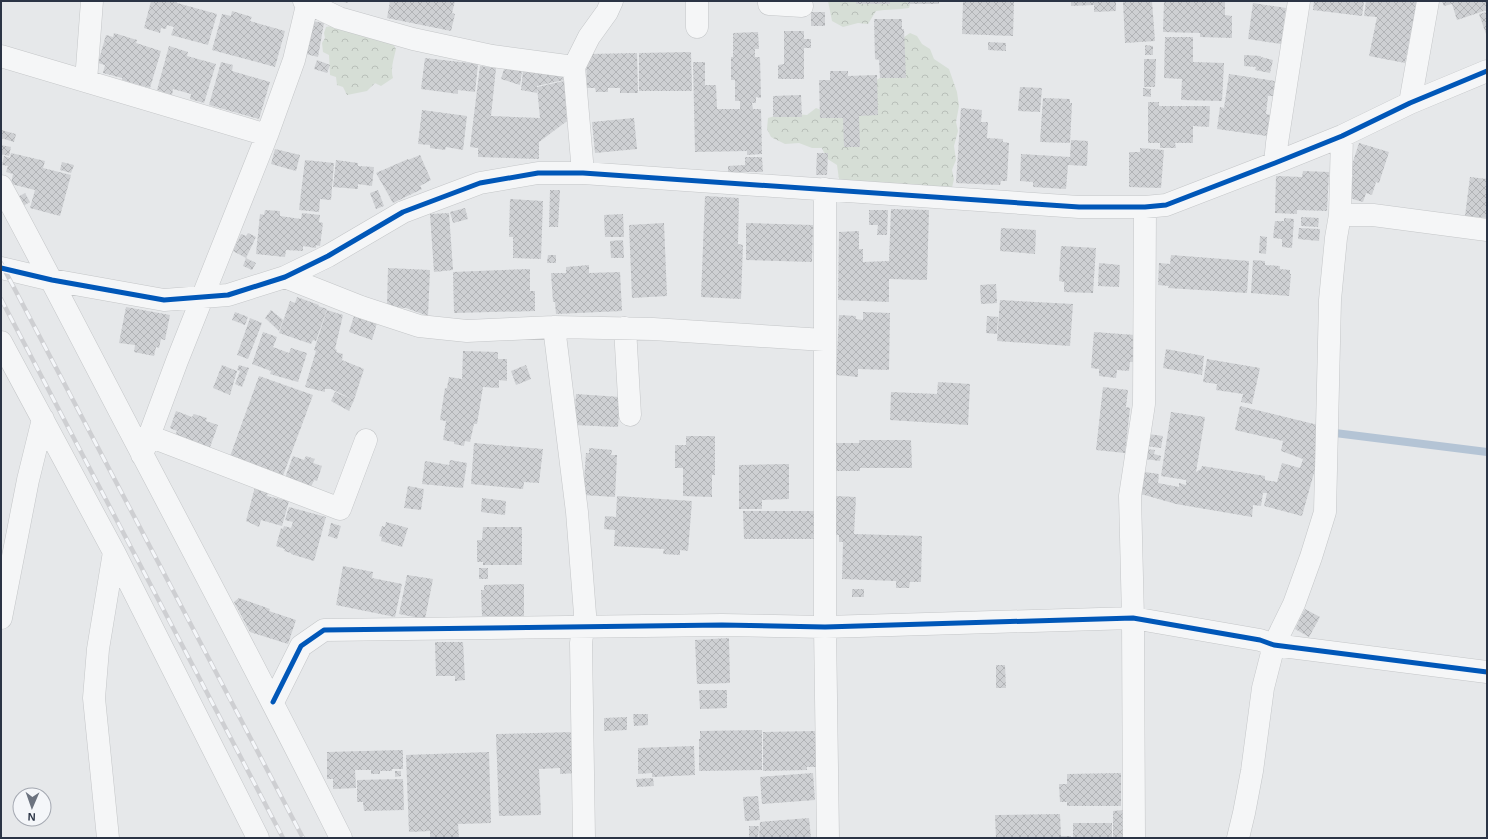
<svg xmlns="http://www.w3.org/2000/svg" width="1488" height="839" viewBox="0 0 1488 839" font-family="Helvetica,sans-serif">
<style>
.forest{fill:url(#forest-crowns)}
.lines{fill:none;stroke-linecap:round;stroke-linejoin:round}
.stream{stroke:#b4c4d5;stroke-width:8}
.building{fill:url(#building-cross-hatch)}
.minor-casing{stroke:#c4c6c8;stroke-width:23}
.minor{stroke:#f5f6f7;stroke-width:22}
.rail-casing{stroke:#cecfd2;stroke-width:4.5}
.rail{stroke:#f4f6f9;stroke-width:3;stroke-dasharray:9;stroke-linecap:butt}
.cycleway-casing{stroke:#f4f6f9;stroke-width:8}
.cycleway{stroke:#0057b8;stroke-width:5}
</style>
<defs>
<pattern id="forest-crowns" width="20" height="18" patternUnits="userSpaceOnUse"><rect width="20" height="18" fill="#d6ded6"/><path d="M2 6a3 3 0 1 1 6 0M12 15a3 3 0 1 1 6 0" fill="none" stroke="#b8bfb9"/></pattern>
<pattern id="building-cross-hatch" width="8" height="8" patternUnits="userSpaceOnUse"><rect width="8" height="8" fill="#ced0d3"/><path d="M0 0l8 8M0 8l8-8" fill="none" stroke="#b1b3b6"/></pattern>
</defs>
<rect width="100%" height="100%" fill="#e6e8ea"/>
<path class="forest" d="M828,1H911L909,8C898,10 887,9 876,11L868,24L858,23L843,27L832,21Z
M331,26L393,44L396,49C394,58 390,69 393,78L381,86L375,83L367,91L347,95L343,87L337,85L336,77L330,75L329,55L323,52L322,43L325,38L324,33L326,27Z
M910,33L917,36L922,44L930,49L934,59L949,69L957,92L959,106L956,122L958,131L954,146L956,160L952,170L954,179L951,192L840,186L837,165L826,158L822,148H812L799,143L785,144L771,137L767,129L768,118L784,113L807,115L816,108L829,113L884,75L900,40Z"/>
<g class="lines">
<path class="stream" d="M1335,433L1487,452"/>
</g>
<path class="building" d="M151,1H177V3L217,14L208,45L171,35L174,27L167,25L166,29L161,28L160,33L144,28Z
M339,1H348V3Z
M390,1H455L452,13L455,14L451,31L387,18Z
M856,1H890V4H856Z
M908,1H939V4H908Z
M963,1H1014L1013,36L962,34Z
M1071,1H1116V11L1094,12V5L1071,6Z
M1123,1H1152L1155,41L1125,43Z
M1164,1H1225V15L1232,16V38L1200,37V33L1163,32Z
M1314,1H1364L1362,16L1313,10Z
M1366,1H1417L1405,63L1369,56L1377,17L1364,16Z
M1442,1H1487V10L1457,20L1452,4L1444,6Z
M1253,3L1286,8L1281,44L1248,39Z
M232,11L252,17L250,21L285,31L275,67L212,50L222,14L231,16Z
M811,12H825V26H811Z
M1487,12V37L1479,14Z
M874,19H902V29H904L906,78H880L879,60L875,59Z
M312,21L324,23L318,57L306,54Z
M784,31H804V39H811V48H804V79H778V65L784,64Z
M758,32L759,49H755V57H760L761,98L756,97V103H752L753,109H761L762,154L747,155V151L695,152L693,62H705V85H716L717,109H740V101H735V80H731V57H733V33Z
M114,33L137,40L136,43L161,51L150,88L122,80V78L103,73L105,65L98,63L106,35L113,37Z
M1165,37H1193V62L1224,63L1222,101L1181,100L1182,79L1164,78Z
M988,42L1006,43V51L988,50Z
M1145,45L1153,46V55H1145Z
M169,46L188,52L187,56L216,64L204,103L190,99L191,94L173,89L172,95L157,90Z
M691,52L692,91H639V53Z
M637,53L638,93H620V88H608V92H596L595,88H587L586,57L589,54Z
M1244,55L1261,56V57L1273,60L1270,73L1255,70L1256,67L1244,66Z
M425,58L478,64L475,92L458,90V94L421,89Z
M1144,59H1156L1155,87H1144Z
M317,60L330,65L327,73L314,69Z
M221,62L233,65L232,71L270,82L259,119L209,105Z
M480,66L496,68L491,116L540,118L537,87L564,81L567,121L539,142V159L478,157V148L470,147Z
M505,66L522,71L520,85L501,79Z
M523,71L562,76L564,80L537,86V93L521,90Z
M830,71H848V76L877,75L878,115L859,116L860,147H844L843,118H820L819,80H830Z
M1229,74L1275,81L1273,96H1268L1266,114L1270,115L1267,136L1217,129L1220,107L1224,108Z
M1020,87L1042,88L1040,112L1018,111Z
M1143,88L1151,89V97L1143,96Z
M801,95L802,117H773V96Z
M1043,98L1070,99V103H1072L1070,143L1040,142Z
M1148,102H1159V106H1210L1209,127L1193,126V143H1175L1176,148H1160V143H1148Z
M961,108L982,110L981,122H988L987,138L1003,139V142L1009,143L1007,181H1001L1000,185L956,183Z
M422,110L467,116L463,150L446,147L445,150L430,148V145L418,144Z
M634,118L637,149L595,153L592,122Z
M1,130L16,134L14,142L1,138Z
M1071,140L1088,141L1087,166L1068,165L1066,189L1033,187V182L1020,181L1021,154L1070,157Z
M1359,143L1389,152L1379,183L1376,182L1372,195L1366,193L1363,202L1346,197L1353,175L1349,174Z
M1,145L11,147L9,156L1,154Z
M1140,148L1164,150L1161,188L1129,187V152H1140Z
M275,149L300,155L296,171L271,164Z
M11,153L45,161L43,168L71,175L60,216L30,208L35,190L11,184L13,174L6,172L8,166L2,165L4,156L10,158Z
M817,153H828L827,175H816Z
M420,155L431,180L420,186L422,189L393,203L376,173L408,159V160Z
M745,157H762L763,172H728V166L745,165Z
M305,160L334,163L331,200L320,199L319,212L299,210Z
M336,160L358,163V166L374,167L372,186L358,184V189L333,187Z
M62,162L74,165L71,173L60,170Z
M1303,171L1329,172L1327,211L1297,210V214L1275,213L1276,176L1302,177Z
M1470,177L1487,179V218L1465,216Z
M378,190L384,206L376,209L370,193Z
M550,190H560L558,227H549Z
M25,193L30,202L23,206L18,197Z
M705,196L739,198L738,244L743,245L741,299L701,297Z
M510,199L543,201L541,259L513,258V237H509Z
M465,208L468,219L453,223L450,212Z
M891,209L929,210L927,280L889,279V302L838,300L839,232L859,231V249H863V262L889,261Z
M265,210L280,211V216L301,219L302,213L320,215L319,222L323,223L320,246L316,245V248L303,246V251L286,250L285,257L256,254L260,214L264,215Z
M869,210H888L887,235H877L878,225H869Z
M449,213L453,270L434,272L430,214Z
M623,214L624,237H605L604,215Z
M1301,217L1319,218L1318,227L1301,226Z
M1284,218L1294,219L1292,248L1282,247V239L1273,238L1275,221H1284Z
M664,223L667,296L632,298L629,225Z
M746,223L813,225L812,262L746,260Z
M1001,228L1036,230L1035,254L1000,251Z
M1299,228L1320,229L1319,241L1298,239Z
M248,233L256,237L246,258L233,251L241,234L246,236Z
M1260,236L1267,237L1266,254L1259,253Z
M623,240L624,258H611L610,241Z
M1061,246L1096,248L1093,293L1064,292V282L1059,281Z
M548,255H556V263H547Z
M1171,255L1249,261L1247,293L1168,288L1169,286L1158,285L1159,263L1170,264Z
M246,258L256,263L252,270L243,266Z
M1253,260L1265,261V265L1280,266V269L1290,270V274H1291L1289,296L1251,293Z
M1099,263L1120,265L1119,287L1098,286Z
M589,265V273L620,272L622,311L556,314L555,302H553L551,273H566V267Z
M388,268L430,270L428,316L406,308L387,307Z
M530,269V291H535V311L454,313L453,272Z
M996,284L997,303L981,304L980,285Z
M297,297L319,305L318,306L327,309L316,341L313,340L311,344L279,333L290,301L295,303Z
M1000,300L1073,304L1070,346L997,341Z
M126,307L170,315L165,340L161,339L159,348L156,347L154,356L134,352L135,345L119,343Z
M271,310L283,320L279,331L265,318Z
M327,310L343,315L335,349L337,350L336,352L343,354L342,360L364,369L354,400L331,389H325V392L305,387L316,351L314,350Z
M235,312L248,317L245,325L232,320Z
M863,312L890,313L889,370L858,369V377L836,375L839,315L856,316V319L863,320Z
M354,316L377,323L372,340L349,332Z
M987,316L998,317L997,334L986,333Z
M250,318L262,323L248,359L237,355Z
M263,332L277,337L273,347L289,353L291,348L307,353L298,382L270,374L271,371L252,364Z
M1094,332L1135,335L1133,362H1130L1129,371L1117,370L1116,378L1099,376V369L1091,368Z
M1166,349L1204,356L1202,375L1163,368Z
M463,351L498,352V359H507V381L499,380V388L483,387L477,424H474L470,442L465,441L464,446L454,444V442L443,440L446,421L440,420L445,388H447L449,377L462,379Z
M1207,359L1260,368L1252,404L1241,402L1243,394L1216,390L1217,384L1203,382Z
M222,365L237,371L230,395L213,388Z
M239,365L249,368L242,387L235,384L240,371L237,370Z
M526,365L531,379L516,385L511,371Z
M259,376L313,395L281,481L228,462Z
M938,382L970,384L968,425L890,420L891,392L937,394Z
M1103,387L1128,390L1126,407L1130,408L1125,453L1096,450Z
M335,392L354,400L349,411L331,401Z
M576,394L620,397L618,427L574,425Z
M1240,406L1318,425L1317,462L1302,516L1264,506L1267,493H1263L1261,506L1253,505L1252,517L1176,504L1141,494L1145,472L1159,474L1158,483L1179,487V483L1186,485V480L1161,476L1171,412L1205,417L1196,472L1201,469L1202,466L1265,476V480L1277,482L1282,463L1300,468L1303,459L1281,451L1283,441L1235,430Z
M176,411L192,417L194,414L207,418L206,421L218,425L209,450L174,438L177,431L170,428Z
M1148,434L1163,436L1161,448L1146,446Z
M686,436H715V475H712V497L683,496V468H675V445H686Z
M859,440H911L912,468H860V471H836L835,443H859Z
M474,443L543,449L539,483L524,482L523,489L471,484Z
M589,448L612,450L611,455H617L615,497L583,495L586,453H589Z
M1146,449L1155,450L1154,454L1161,456L1160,461L1145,459Z
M293,456L304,460L306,456L315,459L313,463L322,466L317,481L314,480L311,487L285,478Z
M450,460L467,463L463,488L422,484L425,461L449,465Z
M789,464V499L762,500V509H739V465Z
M408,486L424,489L421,510L404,508Z
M255,487L269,491L267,496L289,501L282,526L261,520L259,527L246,521Z
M617,496L692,501L688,551L680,550V555L663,554L664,549L614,546L615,530L604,529L605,516L616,517Z
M835,496L856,497L854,534L922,536L921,582H910L909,588H896V581L842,579L843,542H839V535H834Z
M482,498L506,501L505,515L481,512Z
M289,507L326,517L314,561L291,554V553L284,551L285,549L276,546L281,528L283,529L284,526L291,528L293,522L285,520Z
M743,511H814V539H744Z
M386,522L408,528L402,547L381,541L382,537L379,536L382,526L385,527Z
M331,523L341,526L337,539L328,536Z
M483,527H522V565H483V562H477V540H482Z
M343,566L373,572L372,578L402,584L395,617L336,605Z
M479,568H488V579H479Z
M407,575L433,579L425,619L399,614Z
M524,584V616H482L481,590H484V585Z
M852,589H864V597H852Z
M239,598L270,609L269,611L296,620L288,644L250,632L234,602Z
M1305,609L1320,617L1309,637L1295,629Z
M729,638L730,683L697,684L695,640Z
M435,642H463L465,680L455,681V676H436Z
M996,665H1005L1006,688H996Z
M699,690H727V708L700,709Z
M633,714H648V725L634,726Z
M627,717V730L604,731V718Z
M762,730V770L699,771V739H700V731Z
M817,731L818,767H807V770L763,771V732Z
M574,732L576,773L560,774V768L539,769L541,815L499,816L496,734Z
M694,746L695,775L652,777V773L638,774V748Z
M403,750V769H392V771H380V774H371V770H355L356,788L333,789V779H327V752Z
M489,752L491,823L458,824L459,838H430V831L409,832L406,755Z
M395,771H401V776L395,777Z
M813,773L815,800L762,804L760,777Z
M1121,773V806H1067V802H1060L1059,784H1067V774Z
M653,778L654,786L637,787L636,779Z
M403,779L404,810L364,811L363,802H357V780Z
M758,796L760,820L745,821L743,797Z
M1124,810L1125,838H1113V811Z
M1060,814L1061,836H1071V838H996L995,815Z
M809,818L811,838H759L760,822Z
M1073,823H1112V838H1073Z
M749,826H759L758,838H749Z"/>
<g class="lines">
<g class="minor-casing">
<path id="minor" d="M304,1L339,18L413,39L492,56L574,67L583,173
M769,1V4L802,6
M697,27V1
M1,56L267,135
M574,67L589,37L607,12L612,1
M86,81L92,1
M1410,103L1428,1
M1275,163L1277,143L1299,1
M1,186C45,267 87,349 130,431C201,566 273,701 341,838
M825,189V627L828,838
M1340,215H1373L1487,230
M1,268L52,280L164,300L228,295L285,277L328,256L403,212L480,183L538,173H583L1079,207H1145L1166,205L1275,163L1342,136L1410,103L1487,71
M285,277L361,307L419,326L467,331L554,327L653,329L824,340
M554,327L577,512L585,614L581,643L584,838
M625,328L630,415
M1,342L114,552L258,838
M149,436L340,509L366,440
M142,455L177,361L267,135L294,60L308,1
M1,618L28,480L43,419
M273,702L301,646L324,630L722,625L825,627L1133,618L1260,640L1274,645L1487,672
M108,838L94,698L98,649L114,552
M1134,838L1133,618L1130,496L1144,404L1145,207
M1238,838L1244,813L1252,771L1263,688L1274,645L1294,604L1311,557L1325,512L1330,300L1336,238L1340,215L1342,136"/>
</g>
<use href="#minor" class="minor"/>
<g class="rail-casing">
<path id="rail" d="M1,263L303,838
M1,299L283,838"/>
</g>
<use href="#rail" class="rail"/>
<g class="cycleway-casing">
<path id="cycleway" d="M1,268L52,280L164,300L228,295L285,277L328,256L403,212L480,183L538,173H583L1079,207H1145L1166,205L1275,163L1342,136L1410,103L1487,71
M273,702L301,646L324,630L722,625L825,627L1133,618L1260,640L1274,645L1487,672"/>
</g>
<use href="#cycleway" class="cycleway"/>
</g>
<rect width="1488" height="839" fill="none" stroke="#2b3445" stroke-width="4"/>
<g transform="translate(32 807) rotate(182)"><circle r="19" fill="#f4f6f9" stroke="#a4a8b1"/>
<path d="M0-3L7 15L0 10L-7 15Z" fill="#6c737f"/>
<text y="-6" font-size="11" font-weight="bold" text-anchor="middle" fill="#2b3445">N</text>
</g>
</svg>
